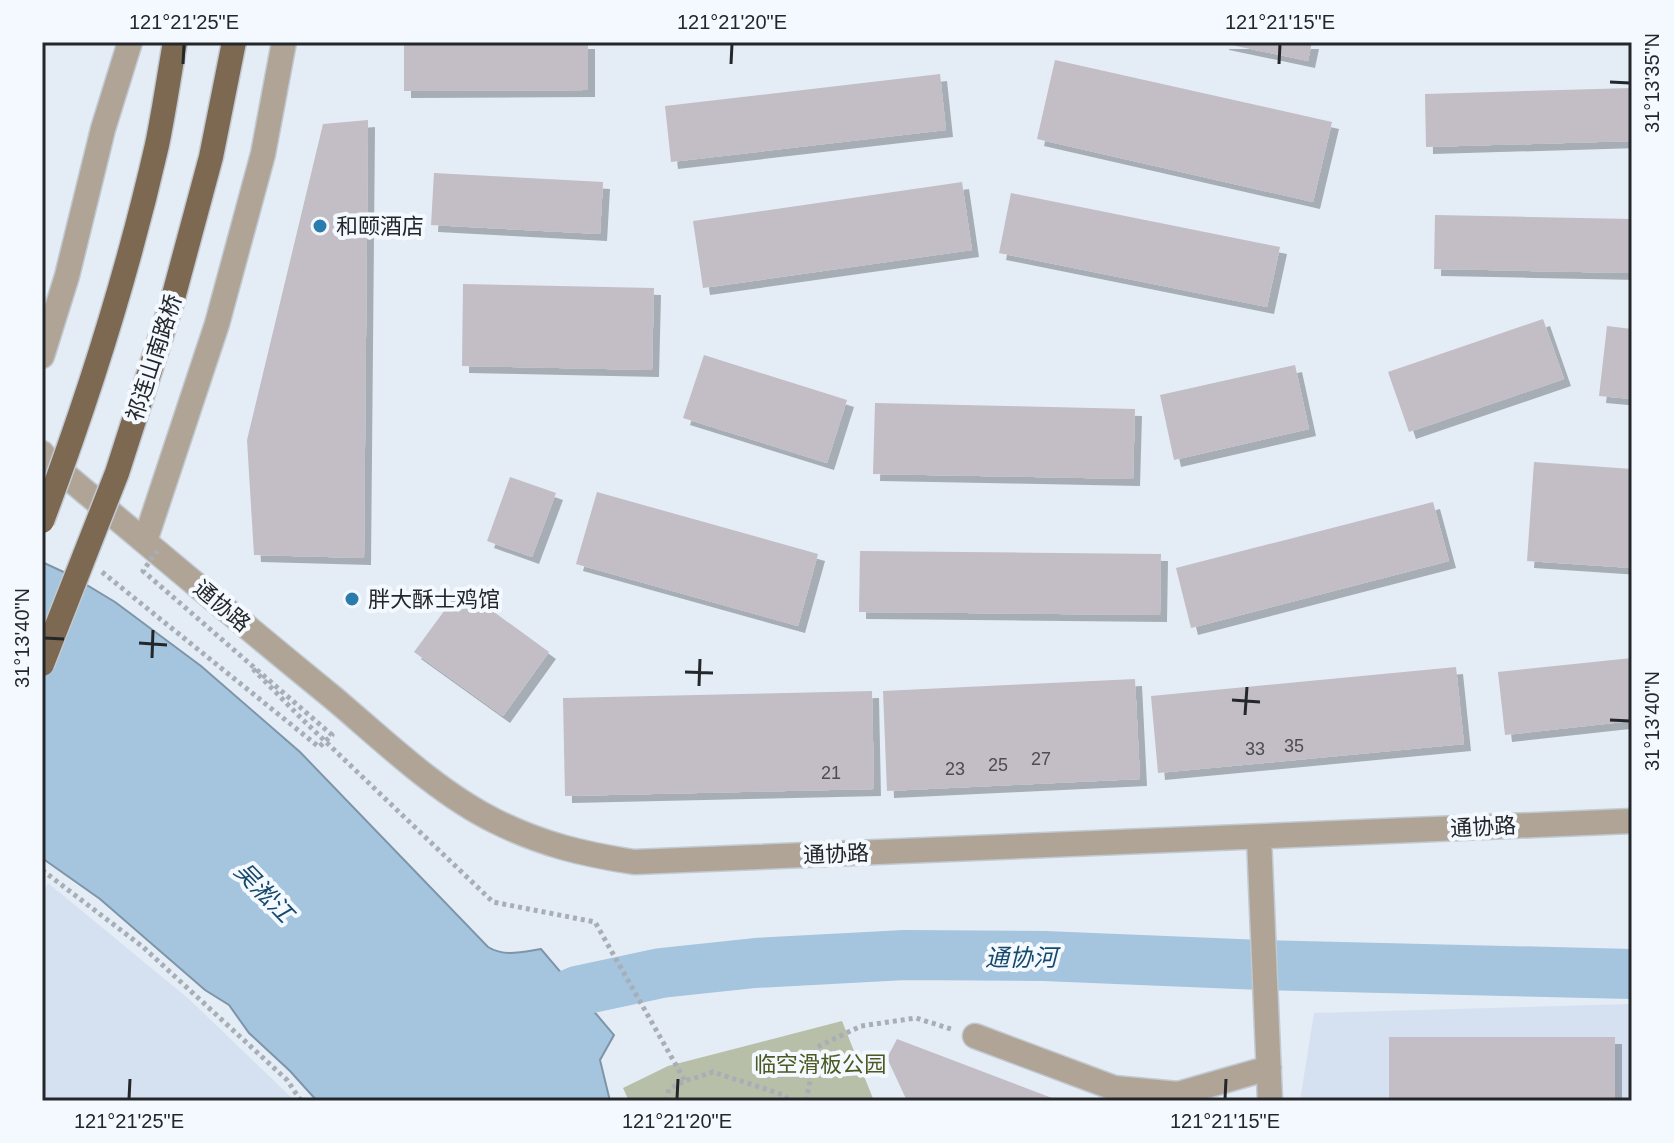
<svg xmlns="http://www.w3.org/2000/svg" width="1674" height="1143" viewBox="0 0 1674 1143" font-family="Helvetica,'Noto Sans SC',sans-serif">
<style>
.built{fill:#d5e1f1}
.green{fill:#b8bfa8}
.water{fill:#a5c4de;stroke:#7e95a8;stroke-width:2}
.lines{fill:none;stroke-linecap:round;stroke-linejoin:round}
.river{stroke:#a5c4de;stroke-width:50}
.building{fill:#c3bdc6;filter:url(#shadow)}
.minor-casing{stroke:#c1c9d1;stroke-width:27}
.path{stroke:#a8aeb6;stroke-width:5;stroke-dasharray:4 4;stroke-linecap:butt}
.minor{stroke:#b0a497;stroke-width:24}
.major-bridge-casing{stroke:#c1c9d1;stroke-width:27;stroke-linecap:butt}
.path-bridge{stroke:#a8aeb6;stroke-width:5;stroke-dasharray:4 4;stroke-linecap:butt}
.major-bridge{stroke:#7d6852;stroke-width:24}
.ticks{fill:none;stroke:#24272a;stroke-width:3}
.poi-dot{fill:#297cac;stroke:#f4f9ff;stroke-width:3}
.labels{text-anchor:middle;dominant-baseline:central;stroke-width:8;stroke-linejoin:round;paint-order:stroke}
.number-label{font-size:18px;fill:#4c4c51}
.poi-label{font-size:22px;fill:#24272a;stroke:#f4f9ff;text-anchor:start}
.street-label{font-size:22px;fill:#24272a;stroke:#f4f9ff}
.park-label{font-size:22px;fill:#4c5922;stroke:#f4f9ff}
.water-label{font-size:24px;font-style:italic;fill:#16486c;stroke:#f4f9ff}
.neatline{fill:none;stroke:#24272a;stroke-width:3}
.ticks-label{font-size:20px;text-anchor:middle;fill:#24272a}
</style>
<defs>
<filter id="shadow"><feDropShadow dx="7" dy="7" stdDeviation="0" flood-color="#0004"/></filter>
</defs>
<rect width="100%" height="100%" fill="#e4ecf6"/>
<path class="built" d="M48,883L189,999L295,1101H42V894Z
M1632,1004V1101H1300L1314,1013Z"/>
<path class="green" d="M842,1021L874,1101H629L623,1088L668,1066Z"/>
<path class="water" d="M42,562L70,575L115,602L201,666L300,752L488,947C504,957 522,952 541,949L614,1035L600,1060L610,1101H317L290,1071L249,1033L229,1005L205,990L100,899L42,858Z"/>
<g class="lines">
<path class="river" d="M517,1018L577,991L661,973L755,963L905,955L1044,956L1262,965L1632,974"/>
</g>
<path class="building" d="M404,42H588V90L404,91Z
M1222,42H1312L1308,61L1222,43Z
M1055,60L1332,122L1313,202L1037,139Z
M940,74L946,130L671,162L665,106Z
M1632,88V141L1426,147L1425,94Z
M368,120L364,558L254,555L247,440L323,124Z
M434,173L603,182L600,234L431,225Z
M962,182L972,250L703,288L693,221Z
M1011,193L1280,247L1267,307L999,253Z
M1435,215L1632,219V273L1434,269Z
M463,284L654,288L652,370L462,366Z
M1543,319L1564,379L1409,432L1388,372Z
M1607,326L1632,329V399L1599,396Z
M704,355L847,400L827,463L683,418Z
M1295,365L1309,429L1174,460L1160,395Z
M875,403L1135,409L1133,479L873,474Z
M1534,462L1632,469V568L1527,561Z
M510,477L556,493L532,557L487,541Z
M597,492L818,554L798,626L576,564Z
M1433,502L1449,561L1191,628L1176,568Z
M860,551L1161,554L1160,615L859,612Z
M461,588L549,652L503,716L414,652Z
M1632,658V721L1505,735L1498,672Z
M1456,667L1464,744L1158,773L1151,696Z
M1135,679L1140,779L887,791L883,691Z
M872,691L874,789L565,796L563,698Z
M1389,1037H1615V1101H1389Z
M897,1039L1060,1101H907L887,1058Z"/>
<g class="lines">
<g class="minor-casing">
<path id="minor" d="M42,356L67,276L103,129L130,42
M42,453L46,459C141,538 235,618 331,696C381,738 436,792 495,821C541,844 582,854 634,862L1632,821
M145,541L217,324L263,154L284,42
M1259,837L1270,1101
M975,1036L1114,1088L1178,1094L1269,1068"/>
</g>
<path class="path" d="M253,669L302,719L493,902L595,922L685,1081
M42,870L143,947L287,1080L301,1101
M666,1101L669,1089L685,1081L713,1072L784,1095L789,1101
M806,1101L817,1047L861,1026L916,1018L951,1029"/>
<use href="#minor" class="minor"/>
<g class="major-bridge-casing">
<path id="major-bridge" d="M42,521C88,399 128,272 157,145C164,111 169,76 175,42
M42,664L117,473L172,302L211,157L234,42"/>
</g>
<path class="path-bridge" d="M102,572L319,747L332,735L143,571L157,551"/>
<use href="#major-bridge" class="major-bridge"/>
</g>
<path class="ticks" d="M183,64L184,44M731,64L732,44M1279,64L1280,44M1610,82L1630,83M44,638L64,639M139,643L167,645M152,658L153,630M685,672L713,673M699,686L700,659M1232,700L1260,702M1245,715L1247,687M1610,720L1630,721M129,1099L130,1079M677,1099L678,1079M1225,1099L1226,1079"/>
<g class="poi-dot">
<circle cx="320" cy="226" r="8"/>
<circle cx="352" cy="599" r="8"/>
</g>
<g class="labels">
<g class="number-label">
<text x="1294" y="746">35</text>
<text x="1255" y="749">33</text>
<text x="1041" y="759">27</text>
<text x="998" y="765">25</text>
<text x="955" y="769">23</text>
<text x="831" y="773">21</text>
</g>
<g class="poi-label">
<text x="336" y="226">和颐酒店</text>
<text x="368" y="599">胖大酥士鸡馆</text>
</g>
<g class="street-label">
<text transform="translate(154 358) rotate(-72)">祁连山南路桥</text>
<text transform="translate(222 606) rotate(40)">通协路</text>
<text transform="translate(1483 827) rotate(-3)">通协路</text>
<text transform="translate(836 854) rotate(-2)">通协路</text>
</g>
<g class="park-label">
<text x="820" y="1064">临空滑板公园</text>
</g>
<g class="water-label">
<text transform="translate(264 892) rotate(46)">吴淞江</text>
<text x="1021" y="957">通协河</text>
</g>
</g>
<rect width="1674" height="1143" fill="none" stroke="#f4f9ff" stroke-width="88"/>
<rect x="44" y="44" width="1586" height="1055" class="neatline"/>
<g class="ticks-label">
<text x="184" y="29">121°21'25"E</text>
<text x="732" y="29">121°21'20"E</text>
<text x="1280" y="29">121°21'15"E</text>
<text transform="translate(1652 83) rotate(-90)" y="7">31°13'35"N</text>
<text transform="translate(22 638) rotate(-90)" y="7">31°13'40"N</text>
<text transform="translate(1652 721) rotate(-90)" y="7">31°13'40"N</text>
<text x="129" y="1128">121°21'25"E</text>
<text x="677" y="1128">121°21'20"E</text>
<text x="1225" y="1128">121°21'15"E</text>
</g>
</svg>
